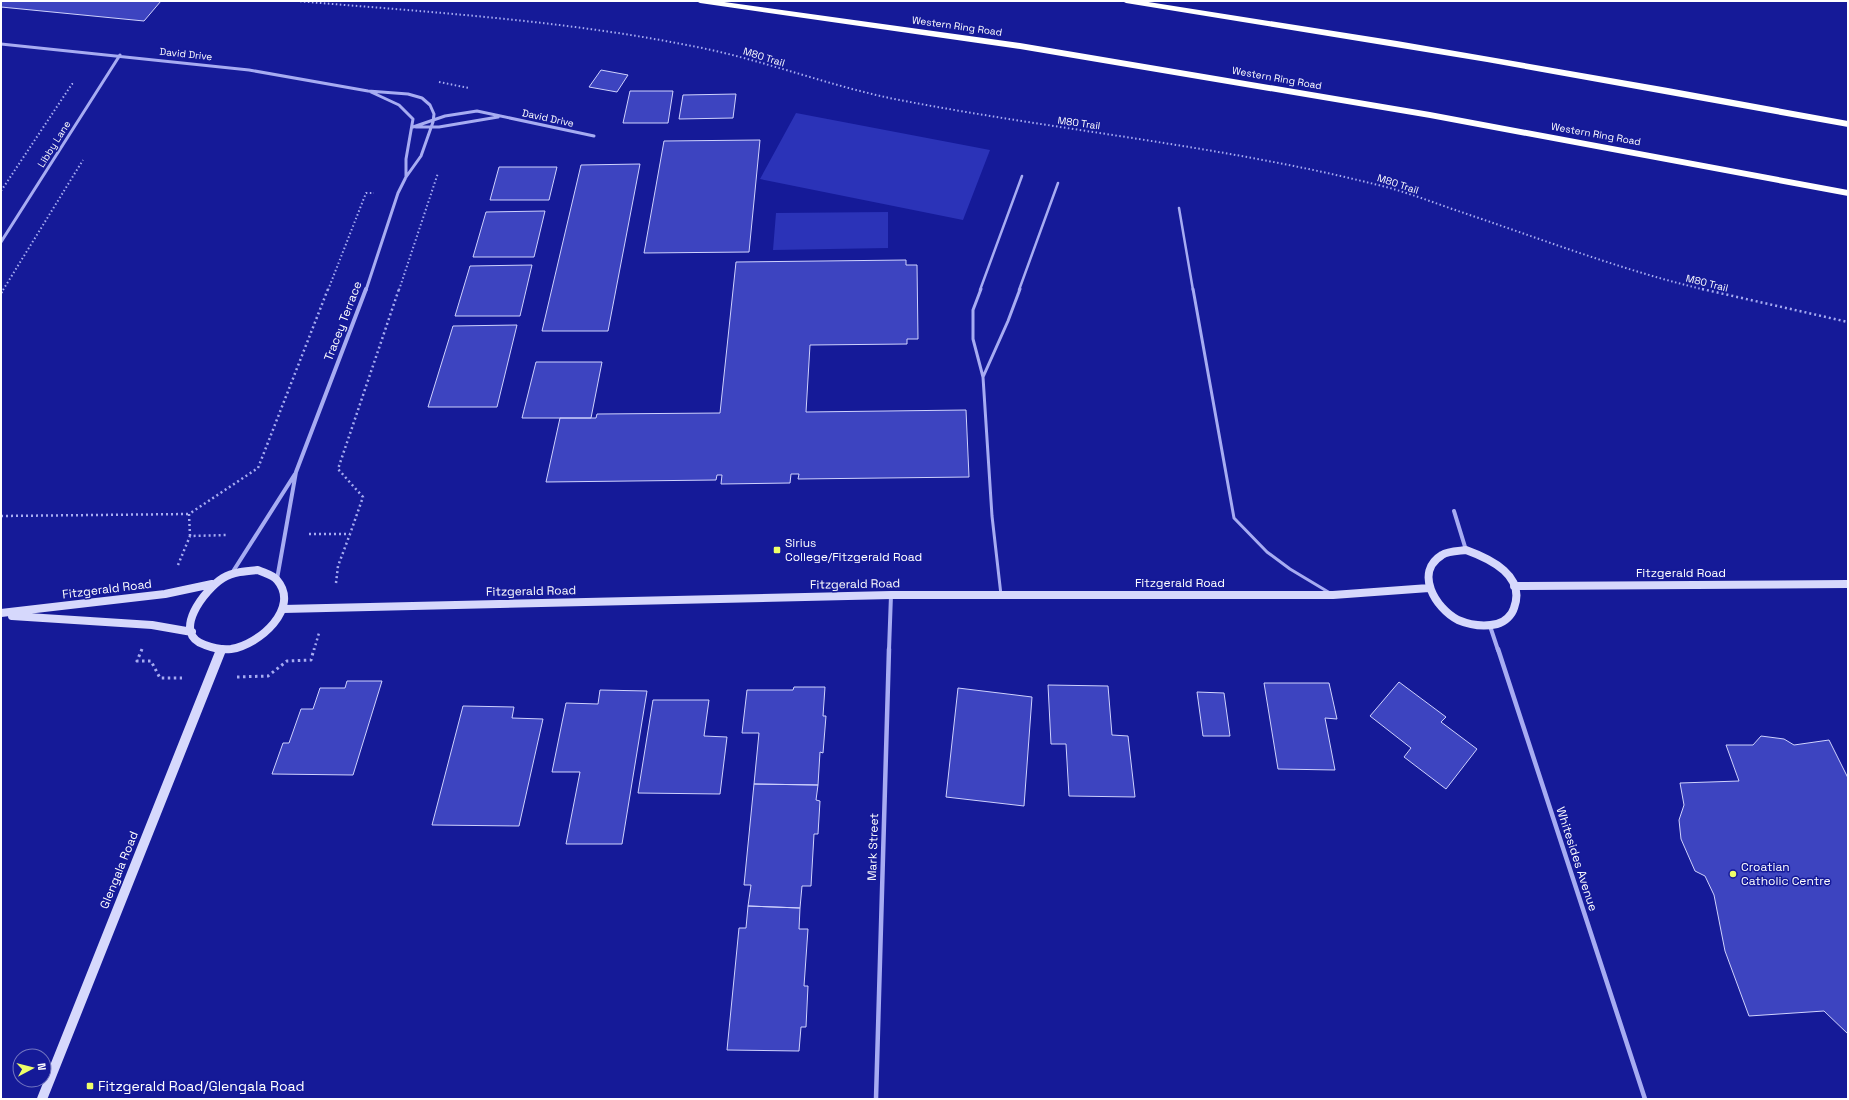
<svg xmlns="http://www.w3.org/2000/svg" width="1849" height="1100" viewBox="0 0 1849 1100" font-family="'Space Grotesk',sans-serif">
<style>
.green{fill:#2b33b8}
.building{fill:#3d44c0;stroke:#cfd2fd}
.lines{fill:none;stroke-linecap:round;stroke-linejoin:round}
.path-far2{stroke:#a7acf2;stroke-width:2;stroke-dasharray:1.5 2.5;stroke-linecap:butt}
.path-far1{stroke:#a7acf2;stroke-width:2.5;stroke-dasharray:2 3;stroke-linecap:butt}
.path{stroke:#a7acf2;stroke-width:3;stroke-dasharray:2.5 3.5;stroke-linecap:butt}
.lane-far1{stroke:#a7acf2;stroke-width:2.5}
.lane{stroke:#a7acf2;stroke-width:3}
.street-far2{stroke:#a7acf2;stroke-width:3}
.street-far1{stroke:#a7acf2;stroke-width:4}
.street{stroke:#a7acf2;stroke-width:4.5}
.secondary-far1{stroke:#d6d8fc;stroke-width:8}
.secondary{stroke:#d6d8fc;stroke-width:10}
.highway{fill:#fff;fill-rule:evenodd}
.poi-dot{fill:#efff69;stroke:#151a98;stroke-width:1.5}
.labels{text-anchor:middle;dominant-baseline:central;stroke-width:3;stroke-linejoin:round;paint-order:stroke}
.far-street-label{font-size:10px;fill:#fff;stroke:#151a98}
.street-label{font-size:12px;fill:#fff;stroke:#151a98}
.poi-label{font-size:12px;fill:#fff;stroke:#151a98;text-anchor:start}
.near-poi-label{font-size:14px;fill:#fff;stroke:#151a98;text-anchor:start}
</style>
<rect width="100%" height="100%" fill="#151a98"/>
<path class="green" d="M796,113L990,150L963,220L760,179Z
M888,212V248L773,250L776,213Z"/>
<path class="building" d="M1,1H161L144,21L1,7Z
M601,70L628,75L617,92L589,87Z
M630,91H673L668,123H623Z
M736,94L733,118L679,119L683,95Z
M760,140L749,252L644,253L664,141Z
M640,164L608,331H542L581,165Z
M499,167H557L549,200H490Z
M545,211L534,257H473L486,212Z
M906,260V265H917L918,339H907V344L810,345L806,412L966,410L969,477L798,479L799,474H791L790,483L721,484L722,475H717L716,480L546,482L560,418H596L597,414L720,413L736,262Z
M532,265L520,316H455L470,266Z
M517,325L497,407H428L453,326Z
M536,362H602L591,418H522Z
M347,681H382L353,775L272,774L283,743H289L301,709H313L320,688H345Z
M1399,682L1446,717L1441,722L1477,749L1446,789L1404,757L1411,748L1370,716Z
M1264,683H1329L1337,719L1325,718L1335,770L1278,769Z
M1048,685L1108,686L1112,735L1128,736L1135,797L1069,796L1066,744H1051Z
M794,687H825L823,716H826L823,753L820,752L818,785L754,784L759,733H742L747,690H793Z
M958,688L1032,697L1024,806L946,797Z
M600,690L647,691L622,844H566L580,772H552L566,703L598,704Z
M1197,692L1224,693L1230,736H1203Z
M653,700H709L704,736L727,737L720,794L638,793Z
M463,706L514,707L512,718L543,719L519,826L432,825Z
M1761,736L1784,739L1794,745L1829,740L1848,778V1034L1824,1011L1749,1016L1725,951L1714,895L1705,876L1695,871L1681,839L1679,820L1684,805L1680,783L1739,781L1726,745H1753Z
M754,784L818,785L816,800L820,801L818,834H814L811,886H802L800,908L748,906L751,885H744Z
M748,906L800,908L799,929H808L804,986H808L806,1027H801L799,1051L727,1050L739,928H746Z"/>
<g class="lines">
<path class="path-far2" d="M296,1C428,12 562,20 692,46C766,60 836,89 910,102C1064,131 1222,146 1374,184C1405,191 1434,203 1464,213C1544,240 1624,271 1706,290
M439,82L469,88
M1,191L72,84H74
M3,290L83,160
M328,290L366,193H374
M399,290L438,173"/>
<path class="path-far1" d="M1702,289L1848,322
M1,293L4,289
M1,516L189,514
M309,534H350L363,497L338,469L399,289
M190,536L189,514L258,468L328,289
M178,565L190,536L228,535
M336,583L338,566L350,534
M314,650L319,633"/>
<path class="path" d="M142,649L137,661H151L160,678H182
M237,677L268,676L287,661L311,660L314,649"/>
<path class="lane-far1" d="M1179,208L1193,290
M980,290L1022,176
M1019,290L1058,183"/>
<path class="lane" d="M981,289L973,310V339L983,377L992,516L1001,595
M1193,289L1234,518L1267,552L1290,569L1330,593
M983,377L1008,321L1020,289"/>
<path class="street-far2" d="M1,44L249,70L368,91L408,94L422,98L430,105L434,114L433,122L421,156L406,177L398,193L366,290
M371,92L399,105L413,119L406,159V177
M413,127L445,116L477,111L594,136
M416,127H439L498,117
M1,242L120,55"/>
<path class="street-far1" d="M1454,511L1466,550
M232,573L295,474
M277,579L296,472L366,289
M1490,626L1498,650
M889,650L891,595"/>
<path class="street" d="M1498,649L1645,1099
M876,1099L889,649"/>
<path class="secondary-far1" d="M1466,550C1491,559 1526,576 1514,608C1512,615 1505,622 1497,624C1484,627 1470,625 1458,620C1435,608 1414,572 1442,555C1448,551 1459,551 1466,550Z
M258,570C264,573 273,575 277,580C301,608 259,645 231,649C222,650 213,648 205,645C170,634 205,589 223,578C233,572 246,571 258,570Z
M1514,586L1848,584
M283,609L891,595H1333L1429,588
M1,613L165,594L212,584
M12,616L152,625L192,632"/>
<path class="secondary" d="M42,1099L221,650"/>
<path class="highway" d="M696,1H717L1020,43L1430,112L1848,190V196L1430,118L1020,49L700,3Z
M1122,1H1142L1397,41L1668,88L1848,121V127L1487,62L1126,3Z"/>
</g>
<g class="poi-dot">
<rect x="773" y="546" width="8" height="8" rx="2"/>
<circle cx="1733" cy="874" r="4"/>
<rect x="86" y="1082" width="8" height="8" rx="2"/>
</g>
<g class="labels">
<g class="far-street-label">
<text transform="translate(957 26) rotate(8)">Western Ring Road</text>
<text transform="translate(186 54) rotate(6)">David Drive</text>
<text transform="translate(764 57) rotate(17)">M80 Trail</text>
<text transform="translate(1277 78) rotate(10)">Western Ring Road</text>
<text transform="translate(548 118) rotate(12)">David Drive</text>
<text transform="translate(1079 123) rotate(8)">M80 Trail</text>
<text transform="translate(1596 134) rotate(10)">Western Ring Road</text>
<text transform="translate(54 144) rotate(-58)">Libby Lane</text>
<text transform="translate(1398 184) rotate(18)">M80 Trail</text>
<text transform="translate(1707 283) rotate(14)">M80 Trail</text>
</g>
<g class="street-label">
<text transform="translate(343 321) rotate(-69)">Tracey Terrace</text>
<text x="1681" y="573">Fitzgerald Road</text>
<text x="1180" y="583">Fitzgerald Road</text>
<text transform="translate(855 584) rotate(-1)">Fitzgerald Road</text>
<text transform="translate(107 589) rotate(-7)">Fitzgerald Road</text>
<text transform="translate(531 591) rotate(-1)">Fitzgerald Road</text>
<text transform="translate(873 847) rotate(-88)">Mark Street</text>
<text transform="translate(1577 859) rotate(72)">Whitesides Avenue</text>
<text transform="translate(119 870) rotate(-68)">Glengala Road</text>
</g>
<g class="poi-label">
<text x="785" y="543">Sirius<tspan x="785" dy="14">College/Fitzgerald Road</tspan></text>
<text x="1741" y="867">Croatian<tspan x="1741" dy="14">Catholic Centre</tspan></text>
</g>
<g class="near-poi-label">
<text x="98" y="1086">Fitzgerald Road/Glengala Road</text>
</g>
</g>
<rect width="1849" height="1100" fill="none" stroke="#ffffff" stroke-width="4"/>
<g transform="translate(32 1068) rotate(83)"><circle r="19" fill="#151a98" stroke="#7376c1"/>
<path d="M0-3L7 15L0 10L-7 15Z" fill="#efff69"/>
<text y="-6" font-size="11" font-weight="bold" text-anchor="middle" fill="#ffffff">N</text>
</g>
</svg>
